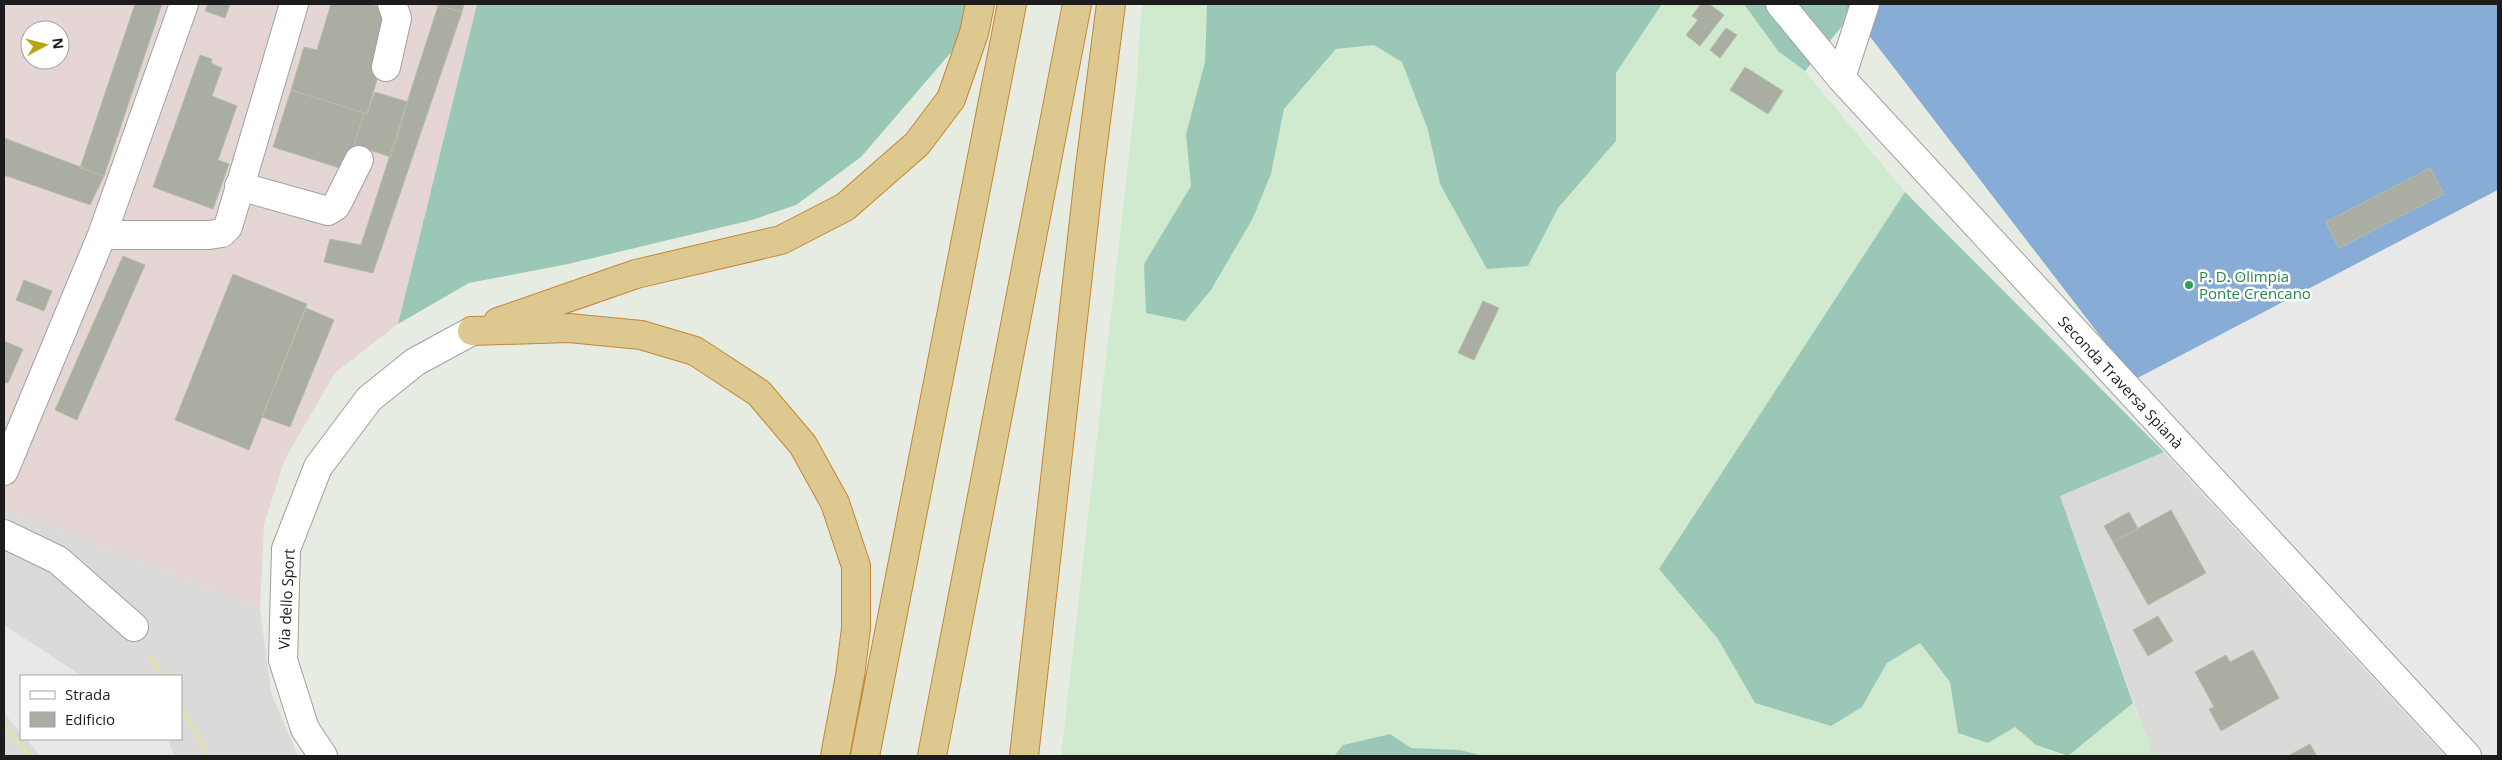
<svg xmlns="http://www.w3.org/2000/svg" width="2502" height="760" viewBox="0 0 2502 760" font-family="'Open Sans',sans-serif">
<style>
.residential{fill:#dadad9;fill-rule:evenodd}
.industrial{fill:#e5d6d5;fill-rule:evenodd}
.farmland{fill:#d0eacf}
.forest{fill:#9bc8b6}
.pitch{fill:#87acd5}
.parking{fill:#e8e8e8}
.building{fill:#aaaea2;stroke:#b5bda6}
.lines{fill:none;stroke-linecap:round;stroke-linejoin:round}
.minor-casing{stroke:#a0a0a0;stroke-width:30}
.highway-casing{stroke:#c68633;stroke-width:30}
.path{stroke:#ebec74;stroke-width:3;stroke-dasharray:2.5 2.5;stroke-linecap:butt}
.minor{stroke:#fff;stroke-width:28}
.highway{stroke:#ddc890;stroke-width:28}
.leisure-dot{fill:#2e9e5b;stroke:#fff;stroke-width:2}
.labels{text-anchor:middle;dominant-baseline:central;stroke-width:5;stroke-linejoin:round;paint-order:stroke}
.leisure-label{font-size:15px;fill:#27864d;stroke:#fff;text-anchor:start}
.street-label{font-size:15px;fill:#1c1c1c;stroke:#fff}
</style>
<rect width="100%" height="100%" fill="#e7ece2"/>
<path class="residential" d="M2164,452L2445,756H2153L2060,496Z
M4,508L260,609L271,692L298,756H4ZM21,676H181V739H21Z"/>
<path class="industrial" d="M4,4H477L398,324L335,373L285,459L264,524L260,609L4,508ZM30,30H60V60H30Z"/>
<path class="farmland" d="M1143,4H1207L1205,62L1186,134L1191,186L1144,265L1211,290L1253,218L1271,174L1284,109L1336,49L1374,45L1402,61L1428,130L1440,184L1528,266L1558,208L1616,141V73L1662,4H1744L1778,51L1805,71L1905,192L1659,569L1718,639L1755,703L1862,707L1887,663L1920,643L1950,682L1958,733L1988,743L2015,727L2036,745L2063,756H1484L1460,750L1411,748L1390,734L1343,745L1334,756H1061L1136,93L1140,25Z
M2133,703L2153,756H2068Z"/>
<path class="forest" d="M477,4H971L966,35L861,157L796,205L752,220L568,264L469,283L398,324Z
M1207,4H1662L1616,73V141L1558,208L1528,266L1487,269L1440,184L1428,130L1402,62L1374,45L1336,49L1284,109L1271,174L1253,218L1211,290L1185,321L1146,313L1144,264L1191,186L1186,134L1205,62Z
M1744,4H1845L1853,13L1805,71L1778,51Z
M1905,192L2164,452L2060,496L2133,703L2068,756L2036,745L2015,727L1988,743L1958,733L1950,682L1920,643L1887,663L1862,707L1831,726L1755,703L1718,639L1659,569Z
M1390,734L1411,748L1460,750L1484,756H1334L1343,745Z"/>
<path class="pitch" d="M1845,4H2498V190L2134,380Z"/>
<path class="parking" d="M2498,190V756H2493L2134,380Z
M4,625L82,676H21V733L4,713Z
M26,739H168L174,756H41Z"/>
<path class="building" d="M135,4H162L104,176L80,168Z
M208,4H230L225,18L205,11Z
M331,4H368L377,6L391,31L367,114L291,90L304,47L317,50Z
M432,4H464L462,12Z
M1701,4H1709L1724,15L1700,46L1686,35L1698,20L1692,16Z
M438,6L462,12L373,273L324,262L330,239L361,245Z
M1726,28L1737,35L1720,58L1710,50Z
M200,55L212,59L211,63L222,68L212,96L237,106L218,160L229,164L213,209L153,187Z
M1745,67L1783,91L1768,114L1730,90Z
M291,90L364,113L346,170L273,147Z
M375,92L408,102L391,157L354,145L364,113L367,114Z
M4,138L104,176L90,205L4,175Z
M2430,168L2444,194L2339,248L2326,222Z
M123,256L145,265L77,420L55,410Z
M233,274L307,304L249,450L175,420Z
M24,280L52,291L44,311L16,300Z
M1483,301L1499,308L1474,360L1458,353Z
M306,308L334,320L290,427L262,417Z
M4,341L23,349L8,383L4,382Z
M2171,510L2206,573L2148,605L2113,542Z
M2129,512L2138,529L2113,542L2104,526Z
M2158,616L2173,641L2148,656L2133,630Z
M2253,650L2279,698L2221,731L2209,709L2214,707L2195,672L2226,655L2230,662Z
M2310,744L2317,756H2288Z"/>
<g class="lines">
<g class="minor-casing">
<path id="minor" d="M1780,4L1841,78L2467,756
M386,67L397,18L392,4
M1841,78L1865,4
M239,186L328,211L336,206L359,160
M102,235H209L222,233L228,227L294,4
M4,471L102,235L184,4
M4,534L58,560L134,627
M323,756L305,729L283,660L286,549L318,467L369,399L415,362L472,331"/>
</g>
<g class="highway-casing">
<path id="highway" d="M498,322L636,274L781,240L845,207L917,144L951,99L974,33L980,4
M472,331L569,328L641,335L695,351L759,393L803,445L835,503L856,566V628L850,676L835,756
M865,756L1012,4
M932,756L1077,4
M1024,756L1090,167L1111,4"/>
</g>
<path class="path" d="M150,656L162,676
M181,708L209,756
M4,726L30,756"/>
<use href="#minor" class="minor"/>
<use href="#highway" class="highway"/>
</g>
<circle class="leisure-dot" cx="2189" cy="285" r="5"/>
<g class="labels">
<g class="leisure-label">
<text x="2199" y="276">P. D. Olimpia<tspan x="2199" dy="17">Ponte Crencano</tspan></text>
</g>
<g class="street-label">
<text transform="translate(2121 382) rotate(47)">Seconda Traversa Spianà</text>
<text transform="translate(286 599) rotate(-87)">Via dello Sport</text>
</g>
</g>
<rect width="2502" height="760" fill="none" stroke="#1c1c1c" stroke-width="10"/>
<rect x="20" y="675" width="162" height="65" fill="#ffffff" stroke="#a4a4a4"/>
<rect x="30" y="691" width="25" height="8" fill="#ffffff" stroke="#a4a4a4"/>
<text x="65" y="700" font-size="15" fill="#1c1c1c">Strada</text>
<rect x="30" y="712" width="25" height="15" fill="#aaaea2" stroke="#a4a4a4"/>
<text x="65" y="725" font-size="15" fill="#1c1c1c">Edificio</text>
<g transform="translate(45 45) rotate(83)"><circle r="24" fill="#ffffff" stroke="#a4a4a4"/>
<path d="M0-4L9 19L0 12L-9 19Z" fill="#b6a612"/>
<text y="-8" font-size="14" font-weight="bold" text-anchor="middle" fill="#1c1c1c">N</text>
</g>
</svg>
